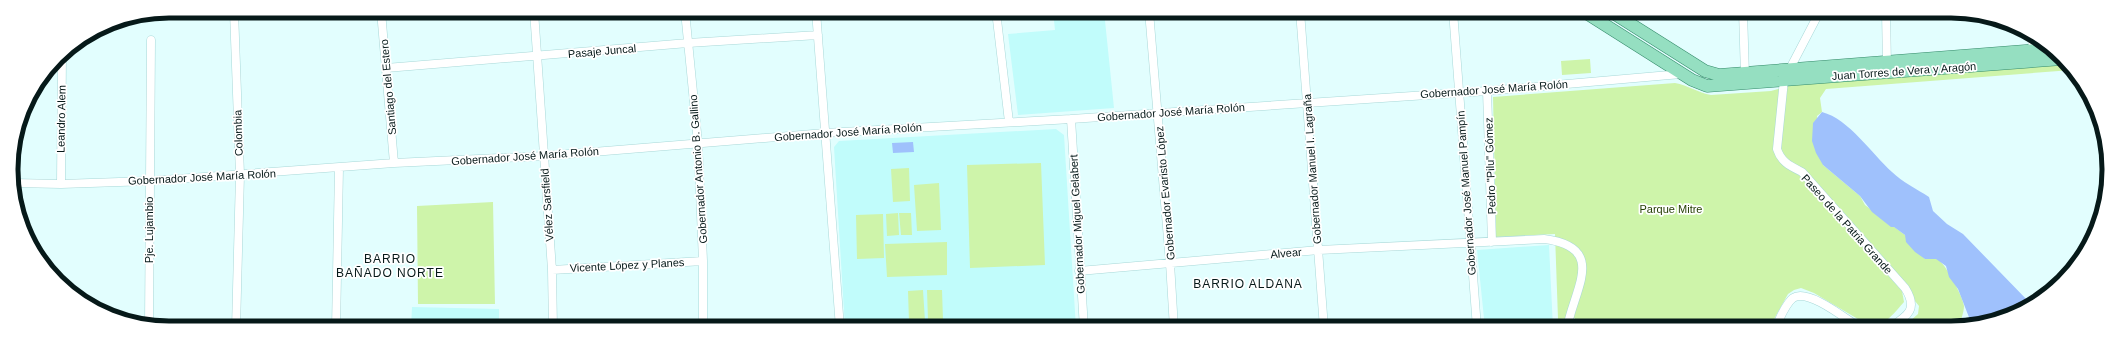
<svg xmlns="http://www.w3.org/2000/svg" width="2120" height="339" viewBox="0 0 2120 339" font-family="Helvetica,sans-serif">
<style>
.built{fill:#c1fcfb}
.green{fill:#cef4aa}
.water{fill:#9fc1fc}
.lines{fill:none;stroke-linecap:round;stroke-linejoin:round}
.minor-casing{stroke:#a8d8d8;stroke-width:9}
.primary-casing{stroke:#358b6b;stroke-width:13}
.minor{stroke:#fff;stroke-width:8}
.primary{stroke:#95dfc1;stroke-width:12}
.labels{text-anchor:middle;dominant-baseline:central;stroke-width:3.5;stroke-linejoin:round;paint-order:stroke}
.street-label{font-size:11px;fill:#061919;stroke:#fff}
.park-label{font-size:11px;fill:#274005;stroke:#fff}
.neighbourhood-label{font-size:12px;letter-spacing:1px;fill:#061919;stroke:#fff}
.rim{fill:none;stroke:#061919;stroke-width:5}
</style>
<rect width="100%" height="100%" fill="#e2fefe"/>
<path class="built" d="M1053,11H1104L1114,108L1018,115L1008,34L1055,30Z
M1056,129L1064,135L1076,328H845L834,147L839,141Z
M1549,245L1553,328H1485L1477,250Z
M412,307L499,309V328H411Z"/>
<path class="green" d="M1074,11H1098V18L1075,20Z
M1590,59L1591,73L1562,75L1561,61Z
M2067,63L2072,70L1826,89L1820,98L1822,112L1817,116L1823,165L1860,196L1865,205L1905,235L1925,259C1928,259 1934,258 1937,259C1945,262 1963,297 1964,306C1964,313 1960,321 1959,328H1902L1918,314L1919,306L1841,210L1835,215L1902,291L1904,302C1895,312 1883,329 1868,325L1814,293L1801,288L1794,290L1788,294L1769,328H1575V318L1558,319L1555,234L1496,237L1493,97L1675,83C1688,85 1698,93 1711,95L1771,91L1796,84Z
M1041,163L1045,265L970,268L967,165Z
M909,168L910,201L893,202L891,169Z
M939,183L941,230L917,231L914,185Z
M493,202L495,304H418L417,206Z
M898,213L899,235L887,236L886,214Z
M899,213H911L912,235H901Z
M883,214L884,258L857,259L856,215Z
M947,242V275L887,277L885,244Z
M923,290L925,321L909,322L908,291Z
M927,290H942L943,320L928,321Z"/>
<path class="water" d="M1822,112C1849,119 1872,154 1892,172C1902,182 1917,189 1929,197L1933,211L1947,224L1963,234L2031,304L2020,312L1972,325L1958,289L1949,277L1946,266L1936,259H1925L1915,252L1906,242L1905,235L1894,227H1891L1872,212L1860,196L1823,165L1816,153L1812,141L1813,123Z
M913,142L914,152L893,153L892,143Z"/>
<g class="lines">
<g class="minor-casing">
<path id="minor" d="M234,11L240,175L236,328
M381,11L394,163
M534,11L552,270L553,328
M685,11L698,143L703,261V328
M816,11L840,328
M996,11L1009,122
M1149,11L1170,263L1174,328
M1300,11L1324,328
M1453,11L1477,328
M1601,11V23
M1743,11L1745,76
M1820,11L1784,80L1777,149C1781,162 1790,166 1802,172L1905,288C1919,310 1907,316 1889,328
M1886,11L1887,67
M2032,36L2033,54
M386,68L688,43L818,35
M1487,91L1492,242
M1071,119L1084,328
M14,183L61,184L149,181L394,163L544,156L825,133L1071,119L1487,91L1681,74
M61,184L62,54
M552,270L703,261
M1079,271L1319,250L1544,239C1608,247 1574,289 1567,328
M149,325L151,40
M336,328L339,168
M1775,328C1780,319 1785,304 1793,298C1808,288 1846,319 1860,328"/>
</g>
<g class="primary-casing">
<path id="primary" d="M1583,11L1692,80L1707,86L2062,59
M1610,11L1705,71L1719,75L2049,49"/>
</g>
<use href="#minor" class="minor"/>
<use href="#primary" class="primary"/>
</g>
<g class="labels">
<g class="street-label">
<text transform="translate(602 51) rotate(-5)">Pasaje Juncal</text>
<text transform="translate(1904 71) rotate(-4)">Juan Torres de Vera y Aragón</text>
<text transform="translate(388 87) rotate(-95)">Santiago del Estero</text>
<text transform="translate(1494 89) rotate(-4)">Gobernador José María Rolón</text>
<text transform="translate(1171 112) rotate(-4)">Gobernador José María Rolón</text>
<text transform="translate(61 119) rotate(-89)">Leandro Alem</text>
<text transform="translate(848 132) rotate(-4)">Gobernador José María Rolón</text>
<text transform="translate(238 133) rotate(-92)">Colombia</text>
<text transform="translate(525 156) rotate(-4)">Gobernador José María Rolón</text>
<text transform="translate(1490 166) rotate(-92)">Pedro "Pilu" Gómez</text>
<text transform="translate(698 169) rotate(-94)">Gobernador Antonio B. Gallino</text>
<text transform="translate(1312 169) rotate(-94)">Gobernador Manuel I. Lagraña</text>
<text transform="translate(202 177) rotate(-3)">Gobernador José María Rolón</text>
<text transform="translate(1165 193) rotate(-95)">Gobernador Evaristo López</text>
<text transform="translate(1466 193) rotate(-94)">Gobernador José Manuel Pampín</text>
<text transform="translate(547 205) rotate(-94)">Vélez Sarsfield</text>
<text transform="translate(1077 224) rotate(-93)">Gobernador Miguel Gelabert</text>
<text transform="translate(1847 224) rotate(48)">Paseo de la Patria Grande</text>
<text transform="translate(149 230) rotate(-90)">Pje. Lujambio</text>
<text transform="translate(1286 253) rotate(-5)">Alvear</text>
<text transform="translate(627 265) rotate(-3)">Vicente López y Planes</text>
</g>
<g class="park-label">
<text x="1671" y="209">Parque Mitre</text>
</g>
<g class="neighbourhood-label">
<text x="390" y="259">BARRIO<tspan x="390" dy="14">BAÑADO NORTE</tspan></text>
<text x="1248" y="284">BARRIO ALDANA</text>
</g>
</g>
<path d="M0 0H2120V339H0ZM169 18H1951A151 151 0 0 1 2102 169V170A151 151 0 0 1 1951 321H169A151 151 0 0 1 18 170V169A151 151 0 0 1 169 18Z" fill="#fff" fill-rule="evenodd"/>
<path class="rim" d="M169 18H1951A151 151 0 0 1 2102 169V170A151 151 0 0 1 1951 321H169A151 151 0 0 1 18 170V169A151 151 0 0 1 169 18Z"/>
</svg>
